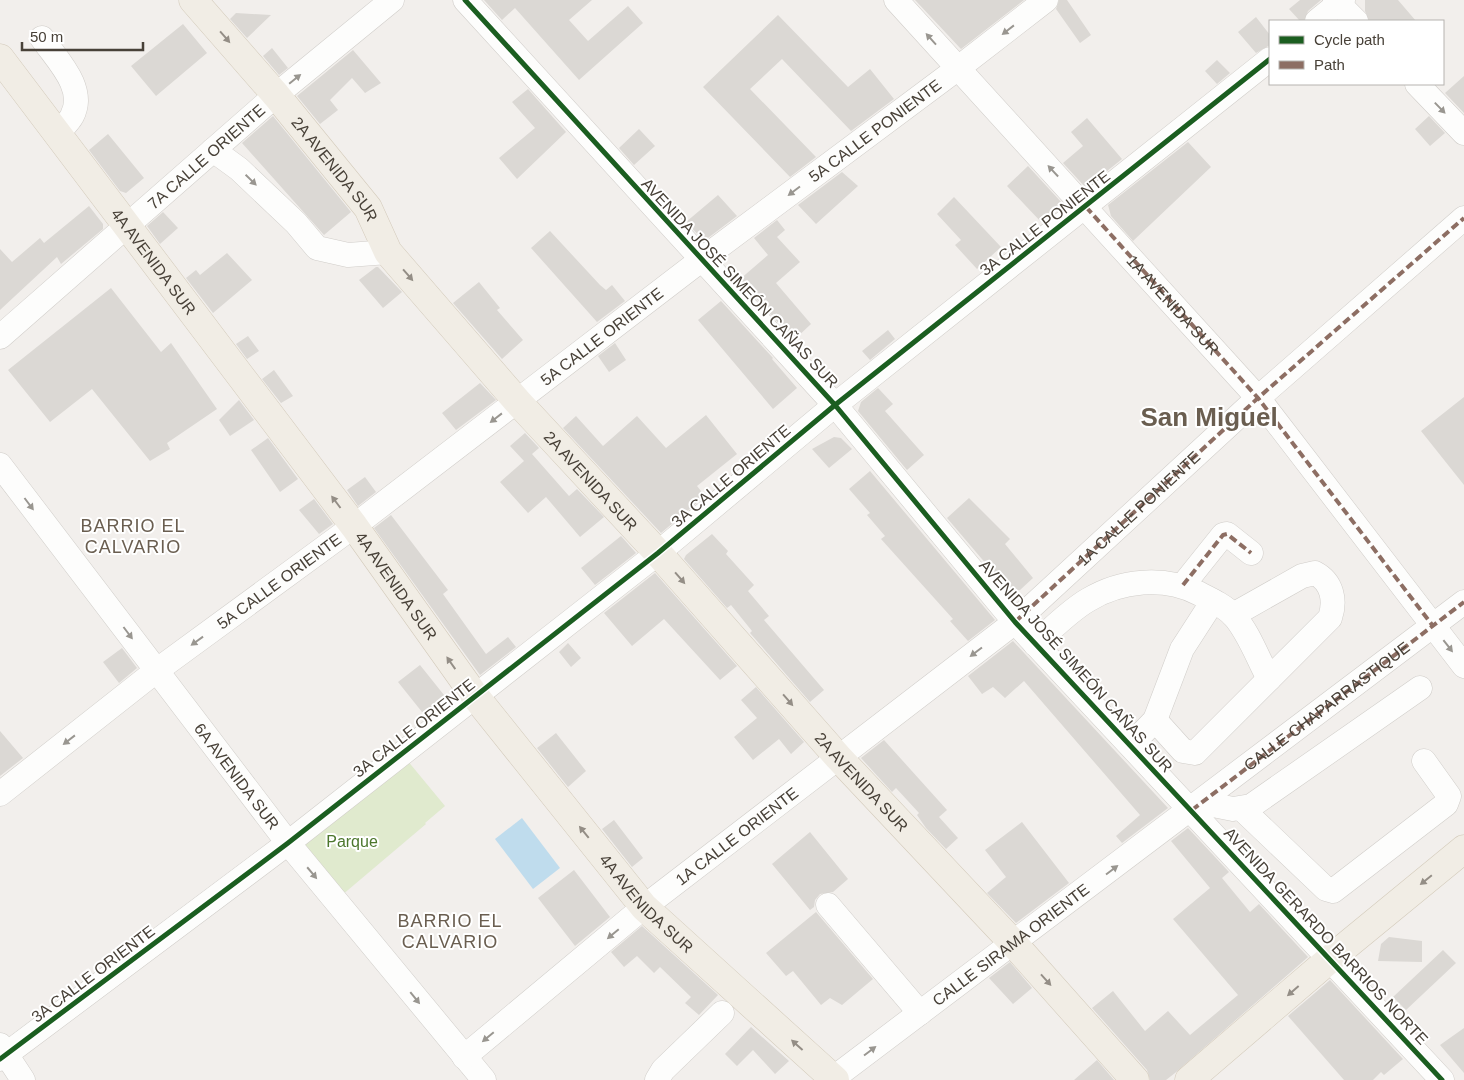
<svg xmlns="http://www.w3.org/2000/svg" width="1464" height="1080" viewBox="0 0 1464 1080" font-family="Arial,sans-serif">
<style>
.green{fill:#e0eace}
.water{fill:#bfdced}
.building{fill:#dbd8d4}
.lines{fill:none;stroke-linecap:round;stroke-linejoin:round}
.minor-casing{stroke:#d0cdc9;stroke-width:25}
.major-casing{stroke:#d3caba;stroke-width:29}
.minor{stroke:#fdfdfc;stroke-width:24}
.major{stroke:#f1ede5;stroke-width:28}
.quiet{stroke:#8d6e63;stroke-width:4;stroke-dasharray:8 4;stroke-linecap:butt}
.cycleway-casing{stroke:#fff;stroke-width:8}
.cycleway{stroke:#1b5e20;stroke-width:5}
.oneway{fill:#999690}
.oneway2{fill:#948e86}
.labels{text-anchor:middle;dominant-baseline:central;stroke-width:4;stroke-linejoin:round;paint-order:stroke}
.street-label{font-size:16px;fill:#484138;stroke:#fff}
.park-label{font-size:16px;fill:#4c772d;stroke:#fff}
.neighbourhood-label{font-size:18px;letter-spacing:1px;fill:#6a5e50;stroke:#fff}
.town-label{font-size:26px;font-weight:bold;fill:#6a5e50;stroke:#fff}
</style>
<rect width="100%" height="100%" fill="#f2efec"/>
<path class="green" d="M402,754L445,806L425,823L426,824L335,901L292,848Z"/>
<path class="water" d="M522,818L560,868L533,889L495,839Z"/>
<path class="building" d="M484,0H592L569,20L588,41L628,6L643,23L579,80L515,8L502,20Z
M915,0H1024L961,49Z
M1059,0H1067L1091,35L1080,43L1056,9Z
M1300,0H1321L1308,11L1304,21H1300L1289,9Z
M1365,0H1398L1416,21H1369L1365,11Z
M236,13L271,15L247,38L230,19Z
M778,15L848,87L870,69L894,99L851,131L782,59L750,89L816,157L790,177L703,87Z
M1256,17L1270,35V45L1256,53L1238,32Z
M183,24L207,53L156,96L131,66Z
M272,48L288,68L279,75L263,56Z
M353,50L381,83L365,93L352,78L330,100L338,110L320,124L297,96Z
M1217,60L1230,73L1217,84L1205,71Z
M1464,76V113L1445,93Z
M528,89L566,132L517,179L499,158L535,128L512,102Z
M273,116L351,212L324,235L242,143Z
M1429,116L1445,133L1430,146L1415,129Z
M1087,118L1122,159L1086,188L1063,163L1083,146L1071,132Z
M639,129L655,146L634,165L619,148Z
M108,134L144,178L126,193L120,191L89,150Z
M1188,142L1211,167L1133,241L1111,216L1108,205Z
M1028,166L1063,204L1042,223L1007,186Z
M842,172L858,186L816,224L798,205Z
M718,195L737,216L704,241L686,222Z
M954,197L1001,247L977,269L955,245L961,240L937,214Z
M89,206L103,224V229L61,264L57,257L0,310V249L12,262L40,238L44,243Z
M163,212L178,228L160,244L147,226Z
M777,220L785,230L777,237L800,262L776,283L811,324L794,340L739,280L768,255L754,238Z
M550,231L600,285L606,290L612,285L625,301L597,322L531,248Z
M227,253L252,280L213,313L186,278L196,270L200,275Z
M376,267H378L402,292L383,308L359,280Z
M479,282L500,308L497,310L523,340L502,359L453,303Z
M111,288L161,352L171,343L217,409L167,443L170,449L150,461L92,389L50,422L8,370Z
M721,301L773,358L772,359L797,388L773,409L698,320Z
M888,330L895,339L870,360L862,351Z
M248,336L259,351L247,359L236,344Z
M615,343L626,360L609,372L598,356Z
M274,370L293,396L281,403L262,379Z
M480,383L496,400L456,430L442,413Z
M878,388L893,404L885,411L924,455L907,470L858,411L861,402Z
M1464,397V485L1421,431Z
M239,400L254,420L230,436L219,420Z
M706,415L737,454L697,486L705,496L661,533L563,428L576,416L603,446L637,416L666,448Z
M525,433L539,448L532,454L569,496L577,489L604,517L580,537L546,497L528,513L500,482L524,461L510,446Z
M834,437L841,438L852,449L829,468L812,449Z
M268,438L298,479L280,492L251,450Z
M870,471L995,620L968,641L950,621L953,619L881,539L885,536L867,515L870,513L849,489Z
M365,477L376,492L358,506L347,490Z
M969,498L1010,539L1005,544L1033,578L1020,590L1010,592L947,518Z
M314,499L333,524L319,534L299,510Z
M391,515L448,590L443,594L486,654L508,637L516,647L480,675L374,528Z
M712,534L728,551L726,554L754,585L748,591L769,616L764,620L824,690L810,702L750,633L752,631L731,605L727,608L684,559L686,555Z
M621,536L636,553L595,585L581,568Z
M655,573L737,666L720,680L664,619L632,646L604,613Z
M1013,641L1168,808L1122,843L1116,836L1140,815L1024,681L1005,698L993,687L982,694L968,676Z
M568,643L581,658L571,667L559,652Z
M122,648L137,668L119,683L103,662Z
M420,665L448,700L426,717L398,682Z
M756,687L804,742L791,754L779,739L753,760L734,737L757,718L741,700Z
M0,731L23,758L0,776Z
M556,733L586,771L568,787L537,748Z
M884,740L947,810L939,817L958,838L946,849L926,828L917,815L919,813L896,788L892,792L861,758Z
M614,820L643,858L632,867L602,829Z
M1022,822L1069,883L1016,923L987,893L1006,877L985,850Z
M1188,828L1229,872L1222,878L1250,912L1259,904L1308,957L1175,1073L1166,1080H1150L1147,1070L1092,1008L1113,991L1145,1031L1168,1011L1190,1035L1238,995L1173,919L1210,888L1171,841Z
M810,832L848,879L833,892L820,894L815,900L814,907L810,910L772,864Z
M574,870L610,917L575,946L538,898Z
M816,912L873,979L842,1005L830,998L821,1005L793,971L786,976L766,953Z
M642,926L718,995L699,1015L685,1003L691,997L660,967L654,973L637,956L624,967L611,952Z
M1389,937L1422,941V962L1378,961L1381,944Z
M1443,950L1456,963L1406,1010L1393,997Z
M1010,962L1032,988L1013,1004L989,978Z
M1330,980L1403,1059L1384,1075L1381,1072L1373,1080H1344L1288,1016Z
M751,1027L789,1061L775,1074L753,1050L737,1066L725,1054Z
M1464,1028V1073L1440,1045Z
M1097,1060L1114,1080H1074Z"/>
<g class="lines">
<g class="minor-casing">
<g id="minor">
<path d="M465,0L835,405L1015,622L1442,1080"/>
<path id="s1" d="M896,0L1258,398L1464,666"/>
<path d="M1335,0L1356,21"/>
<path d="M1317,21L1343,0"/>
<path d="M42,38C56,59 87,88 72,116C69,122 62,128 57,134"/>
<path d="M1417,84L1464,133"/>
<path d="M213,150L239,169L296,223L317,248L348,255L388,252"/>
<path id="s2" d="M0,337L276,95L392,0"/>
<path id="s3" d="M0,465L288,843L484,1080"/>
<path d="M1183,585L1223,535L1227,534L1251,553"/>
<path d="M1035,644C1052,629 1069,611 1088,600C1121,580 1164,576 1198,593C1210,599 1225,606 1234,616C1249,633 1258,659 1269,679"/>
<path d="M1155,720L1183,751L1195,753L1330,618C1336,600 1332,582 1315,573L1302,576L1233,615"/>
<path d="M1131,745L1155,720L1182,649L1213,601"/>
<path id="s4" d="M0,794L156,671L354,526L701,260L957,69L1046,0"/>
<path d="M1242,809L1326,889L1333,891L1446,804L1449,796L1424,761"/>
<path d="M1192,810L1213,805L1233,809L1251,806L1420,688"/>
<path d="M828,905L920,1013"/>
<path d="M0,1045L23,1080"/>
<path id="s5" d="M464,1057L644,907L1015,622L1258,398L1464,218"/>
<path d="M0,1059L288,843L658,553L835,405L1270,59"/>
<path d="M657,1080L663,1070L722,1013"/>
<path id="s6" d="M831,1080L1464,602"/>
</g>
</g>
<g class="major-casing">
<g id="major">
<path id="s7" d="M193,0L276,95L368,208L388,252L517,401L658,553L838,757L1014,944L1135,1080"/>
<path id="s8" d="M0,58L354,526L475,696L644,907L835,1080"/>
<path d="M1189,1080L1330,959L1464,849"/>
</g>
</g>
<use href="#minor" class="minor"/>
<use href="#major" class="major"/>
<g class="quiet">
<path d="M1086,207L1258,398L1433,626"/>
<path d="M1183,585L1223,535L1227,534L1251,553"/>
<path id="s9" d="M1015,622L1258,398L1464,218"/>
<path d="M1192,810L1464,602"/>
</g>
<g class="cycleway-casing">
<path id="cycleway" d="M465,0L835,405L1015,622L1442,1080
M0,1059L288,843L658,553L835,405L1270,59"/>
</g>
<use href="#cycleway" class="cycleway"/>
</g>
<defs><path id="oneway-solid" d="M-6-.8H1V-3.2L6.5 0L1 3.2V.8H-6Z" transform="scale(1.25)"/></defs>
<g class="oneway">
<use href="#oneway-solid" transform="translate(1008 30) rotate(142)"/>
<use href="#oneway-solid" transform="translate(931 39) rotate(-132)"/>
<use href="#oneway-solid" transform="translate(295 79) rotate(-39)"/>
<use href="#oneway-solid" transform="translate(1440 108) rotate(46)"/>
<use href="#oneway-solid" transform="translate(1053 171) rotate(-133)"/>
<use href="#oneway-solid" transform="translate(251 180) rotate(44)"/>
<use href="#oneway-solid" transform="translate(794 191) rotate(143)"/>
<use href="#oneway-solid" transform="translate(496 418) rotate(142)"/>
<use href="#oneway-solid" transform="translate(29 504) rotate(53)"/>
<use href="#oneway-solid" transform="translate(128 633) rotate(53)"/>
<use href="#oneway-solid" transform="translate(197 641) rotate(144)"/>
<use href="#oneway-solid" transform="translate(1448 646) rotate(52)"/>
<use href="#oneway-solid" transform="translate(976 652) rotate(143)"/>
<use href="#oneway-solid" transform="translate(69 740) rotate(142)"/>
<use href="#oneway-solid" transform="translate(1112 870) rotate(-37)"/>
<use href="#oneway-solid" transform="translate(312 873) rotate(50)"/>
<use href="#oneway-solid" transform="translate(613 934) rotate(140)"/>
<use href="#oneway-solid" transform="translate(415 998) rotate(51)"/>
<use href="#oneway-solid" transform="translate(488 1037) rotate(140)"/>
<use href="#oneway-solid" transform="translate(870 1051) rotate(-37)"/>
</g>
<g class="oneway2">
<use href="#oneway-solid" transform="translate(225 37) rotate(49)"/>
<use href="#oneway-solid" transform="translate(408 275) rotate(49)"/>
<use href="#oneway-solid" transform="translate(336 502) rotate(-127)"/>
<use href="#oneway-solid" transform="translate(680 578) rotate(49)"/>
<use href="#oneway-solid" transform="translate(451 663) rotate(-125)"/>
<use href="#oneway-solid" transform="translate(788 700) rotate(49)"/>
<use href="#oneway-solid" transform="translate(584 832) rotate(-129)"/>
<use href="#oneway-solid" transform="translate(1426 880) rotate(141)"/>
<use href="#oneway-solid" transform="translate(1046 980) rotate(48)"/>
<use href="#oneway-solid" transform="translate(1293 991) rotate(139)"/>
<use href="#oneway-solid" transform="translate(797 1045) rotate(-138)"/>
</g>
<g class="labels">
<g class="street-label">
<text stroke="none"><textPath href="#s4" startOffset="1098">5A CALLE PONIENTE</textPath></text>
<text stroke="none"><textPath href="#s2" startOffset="274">7A CALLE ORIENTE</textPath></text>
<text stroke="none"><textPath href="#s7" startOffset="221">2A AVENIDA SUR</textPath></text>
<text transform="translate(1045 223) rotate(-38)">3A CALLE PONIENTE</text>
<text stroke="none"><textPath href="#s8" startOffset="255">4A AVENIDA SUR</textPath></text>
<text transform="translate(740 283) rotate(47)">AVENIDA JOSÉ SIMEÓN CAÑAS SUR</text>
<text stroke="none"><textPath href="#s1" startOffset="412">1A AVENIDA SUR</textPath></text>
<text stroke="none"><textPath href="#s4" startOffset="756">5A CALLE ORIENTE</textPath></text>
<text transform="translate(731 476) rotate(-40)">3A CALLE ORIENTE</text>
<text stroke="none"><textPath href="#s7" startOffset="626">2A AVENIDA SUR</textPath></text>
<text stroke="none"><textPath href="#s9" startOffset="168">1A CALLE PONIENTE</textPath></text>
<text stroke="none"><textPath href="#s4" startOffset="351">5A CALLE ORIENTE</textPath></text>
<text stroke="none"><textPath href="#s8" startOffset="660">4A AVENIDA SUR</textPath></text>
<text transform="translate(1076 666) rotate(48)">AVENIDA JOSÉ SIMEÓN CAÑAS SUR</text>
<text stroke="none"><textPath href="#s6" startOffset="621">CALLE CHAPARRASTIQUE</textPath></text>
<text transform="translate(414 728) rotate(-38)">3A CALLE ORIENTE</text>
<text stroke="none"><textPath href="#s3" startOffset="391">6A AVENIDA SUR</textPath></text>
<text stroke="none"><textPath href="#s7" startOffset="1031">2A AVENIDA SUR</textPath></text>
<text stroke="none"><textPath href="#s5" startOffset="351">1A CALLE ORIENTE</textPath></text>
<text stroke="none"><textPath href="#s8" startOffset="1065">4A AVENIDA SUR</textPath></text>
<text transform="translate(1326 936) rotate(47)">AVENIDA GERARDO BARRIOS NORTE</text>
<text stroke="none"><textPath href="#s6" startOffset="225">CALLE SIRAMA ORIENTE</textPath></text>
<text transform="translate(93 974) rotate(-37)">3A CALLE ORIENTE</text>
</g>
<g class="park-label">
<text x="352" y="841">Parque</text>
</g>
<g class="neighbourhood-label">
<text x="133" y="526">BARRIO EL<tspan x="133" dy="21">CALVARIO</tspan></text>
<text x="450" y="921">BARRIO EL<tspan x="450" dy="21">CALVARIO</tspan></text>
</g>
<g class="town-label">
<text x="1209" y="417">San Miguel</text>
</g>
</g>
<rect x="1269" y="20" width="175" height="65" fill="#ffffff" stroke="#b6b3af"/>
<rect x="1279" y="36" width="25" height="8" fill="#1b5e20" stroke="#b6b3af"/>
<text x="1314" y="45" font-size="15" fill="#484138">Cycle path</text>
<rect x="1279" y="61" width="25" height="8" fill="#8d6e63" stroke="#b6b3af"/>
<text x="1314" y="70" font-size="15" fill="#484138">Path</text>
<path d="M22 42v8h121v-8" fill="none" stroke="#484138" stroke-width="2.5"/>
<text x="30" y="42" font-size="15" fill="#484138" stroke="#ffffff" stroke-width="4" paint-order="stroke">50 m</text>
</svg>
